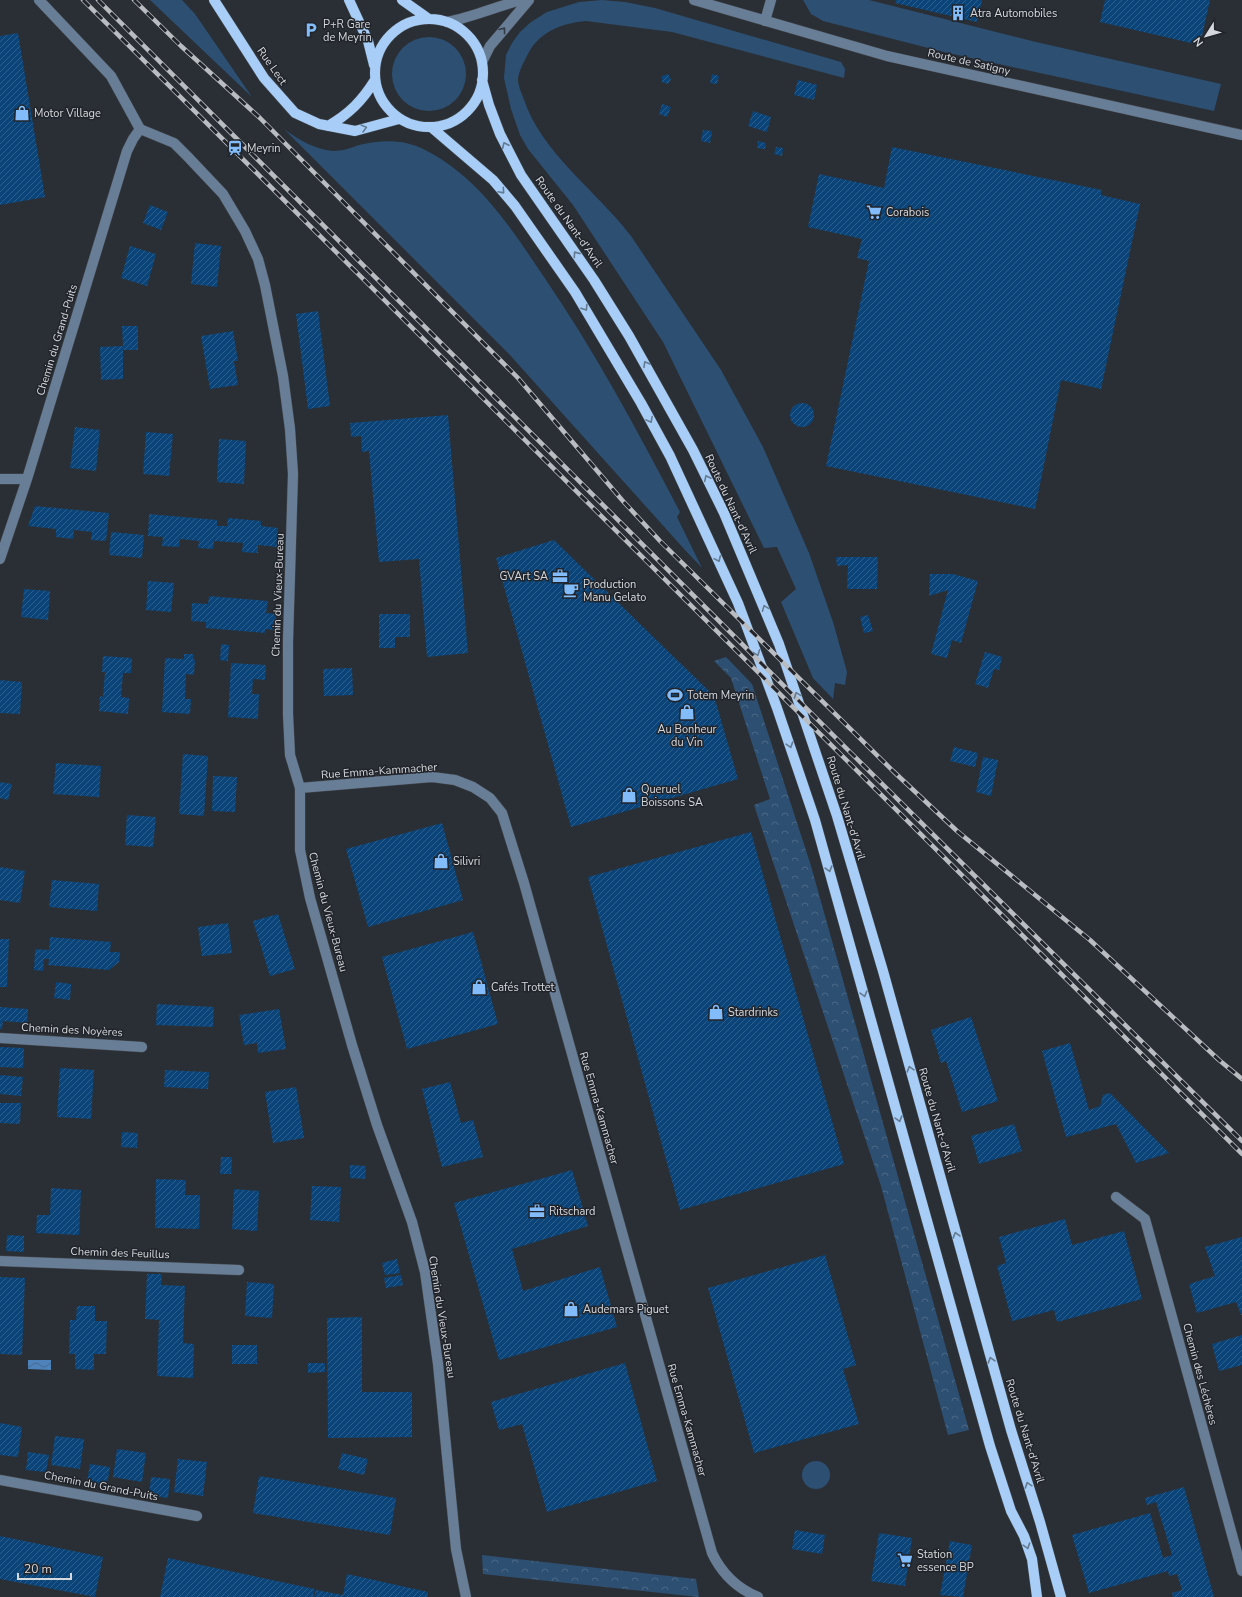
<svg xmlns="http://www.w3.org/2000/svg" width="1242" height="1597" viewBox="0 0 1242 1597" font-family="'Nunito Sans',sans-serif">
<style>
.grass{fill:#2d4f72}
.forest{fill:url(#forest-crowns)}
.water{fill:url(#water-waves)}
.building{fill:url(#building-hatch)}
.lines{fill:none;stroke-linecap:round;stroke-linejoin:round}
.minor-casing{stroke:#454a50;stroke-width:11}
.major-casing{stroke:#454a50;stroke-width:11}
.minor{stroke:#687e97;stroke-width:10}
.major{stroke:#a8cef7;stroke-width:10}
.rail-casing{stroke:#b9bcc1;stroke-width:4.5}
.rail{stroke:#21252b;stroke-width:3;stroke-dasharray:9;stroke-linecap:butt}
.oneway{stroke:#333b46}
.oneway2{stroke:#647a91}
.labels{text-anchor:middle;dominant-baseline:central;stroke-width:3;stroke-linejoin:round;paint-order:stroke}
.poi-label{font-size:11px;fill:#d5d8dc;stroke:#21252b;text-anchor:start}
.street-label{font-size:11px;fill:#d5d8dc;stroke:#21252b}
</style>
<defs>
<pattern id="forest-crowns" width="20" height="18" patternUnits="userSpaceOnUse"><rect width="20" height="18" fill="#2d4f72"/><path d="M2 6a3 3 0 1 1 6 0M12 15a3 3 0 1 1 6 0" fill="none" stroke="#4b6886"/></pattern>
<pattern id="water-waves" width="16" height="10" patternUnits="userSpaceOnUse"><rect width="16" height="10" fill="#4d82ba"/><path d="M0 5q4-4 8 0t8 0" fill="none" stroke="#486b90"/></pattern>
<pattern id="building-hatch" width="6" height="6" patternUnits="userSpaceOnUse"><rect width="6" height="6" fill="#0b4478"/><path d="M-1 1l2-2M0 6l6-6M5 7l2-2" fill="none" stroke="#2e5e8b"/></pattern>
</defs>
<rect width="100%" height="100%" fill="#2a2f35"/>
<path class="grass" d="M150,0H182L195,14L252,97Z
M602,0L625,2L655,8L841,62L845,69L844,78L672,32L586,21C562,23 539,32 528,54C524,62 519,70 518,79C518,85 521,92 523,97C541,153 596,190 631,236L721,370L763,447L809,553L833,622L847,672L845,685L835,683L833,699L813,678L781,602L796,589L777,547L764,548L663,342L573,205L528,149L520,135L511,109L504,78L506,55L512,43L520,32L531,22L547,12L579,2Z
M803,0H869L1036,42L1221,84L1214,111L944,52L823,21L811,14Z
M392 74a37 37 0 1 1 74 0a37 37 0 1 1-74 0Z
M284,129C299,140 314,149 333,151C342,151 351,148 359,145C380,140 401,139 421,148C478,175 510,227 544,277C596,353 638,432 680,512L677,517L702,568L685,550L509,354Z
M802 1475a14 14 0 1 1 28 0a14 14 0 1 1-28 0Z"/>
<path class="forest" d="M726,657L752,684L811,866L969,1430L948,1435L881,1186L754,805L770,799L731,678L714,661Z
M482,1555L696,1579L699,1597L483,1574Z"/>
<path class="water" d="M28,1360H51V1370L28,1369Z"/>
<path class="building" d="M896,0H982L977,22L895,3Z
M1105,0H1210L1200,45L1100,22Z
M18,33L45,197L0,205V36Z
M668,74L671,79L668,84L662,82V76Z
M712,74L719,76L717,84L710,83Z
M798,80L817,85L814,100L794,95Z
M662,104L671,107L667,117L659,114Z
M753,111L771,117L767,132L748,126Z
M703,130L712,131L710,143L701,141Z
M758,141L766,143L765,149L757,148Z
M776,147L783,148L782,156L774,154Z
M892,147L1102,190L1101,195L1140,204L1101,389L1061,380L1035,509L826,466L869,261L857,258L862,239L808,227L819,174L884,188Z
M150,205L168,212L161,230L143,223Z
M195,243L221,246L217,287L191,284Z
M130,246L156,254L147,286L121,278Z
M318,311L330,406L308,409L296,314Z
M122,326H138V350H123V379L101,380L100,347L123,346Z
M233,331L238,361H234L238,385L210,389L201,336Z
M790 415a12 12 0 1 1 24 0a12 12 0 1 1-24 0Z
M448,415L468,653L427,657L419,559L379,562L369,451L362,452L361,436L351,437L350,423Z
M75,427L100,430L96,471L70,468Z
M146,432L173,434L169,476L143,474Z
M219,439L246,441L244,484L217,482Z
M35,506L109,513L106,541L91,540L92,532L74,530L73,539L56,537V529L28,526Z
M149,514L217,520V526H227L228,518L261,521V526L278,528L277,547L258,545V553L242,552L243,543L214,541L213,549L198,548L199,541L180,539L179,547L162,546L163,537L148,536Z
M111,532L144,535L142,558L109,555Z
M554,540L714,696L738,779L571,827L496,558Z
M836,557H878L877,589H847L848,565L837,566Z
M930,574H953L978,581L961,643L952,640L947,658L931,654L948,590L929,596Z
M148,581L174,583L171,612L146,610Z
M24,589L50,591L48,620L21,617Z
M209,596L268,601L266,613L276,614L275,630L265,629V633L206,628V622L191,621L192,603L208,604Z
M379,614H410V637H395V648H379Z
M868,615L873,631L864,633L860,617Z
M221,644L229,645L228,661L220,660Z
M985,652L1002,657L999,670L994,669L988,688L975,684Z
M184,654H194L193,659L195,660L194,675L186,674L185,699H191L190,714L162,712L165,658L184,659Z
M103,656L132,658L131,673H123L121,697L129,698L128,714L99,711L100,696L103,697L105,672H102Z
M231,663L266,665L265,680L253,679L252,694H259L258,719L228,717Z
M352,668L353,695L324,696L323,669Z
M0,680L22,682L20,714L0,713Z
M954,747L978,753L975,767L950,761Z
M183,754L208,756L204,816L179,814Z
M983,757L998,760L991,796L976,792Z
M56,763L101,766L99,797L53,794Z
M213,776L237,777L235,812L212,811Z
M0,782L12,784L8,800L0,798Z
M127,815L156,817L153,847L125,845Z
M442,823L463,900L368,927L346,849Z
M751,832L844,1164L680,1210L588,877Z
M0,867L25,871L20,903L0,900Z
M52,880L99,884L97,911L49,907Z
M278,914L295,969L270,976L253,921Z
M228,923L232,953L202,956L198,927Z
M473,932L498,1024L407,1049L382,957Z
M50,937L111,942L110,952H120L119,962L109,970L48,965L49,959H44L43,971L34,970L35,949L49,950Z
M0,939H9L7,987H0Z
M56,982L71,984L70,1000L54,998Z
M157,1004L214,1007L213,1027L156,1025Z
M0,1007L28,1009L27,1023L3,1021L2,1029H0Z
M279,1009L286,1049L258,1053L257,1043L244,1045L239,1015Z
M971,1017L998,1101L962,1112L946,1061L941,1063L931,1030Z
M1070,1043L1089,1110L1100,1106L1103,1095L1110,1093L1169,1153L1136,1163L1116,1124L1066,1137L1042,1051Z
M0,1047L24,1048L23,1068L0,1067Z
M60,1068L94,1070L91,1119L57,1117Z
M165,1070L209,1072L208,1089L164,1087Z
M0,1075L23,1077L21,1096L0,1094Z
M450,1082L461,1123L473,1120L483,1157L442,1167L422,1089Z
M296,1087L304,1138L273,1143L265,1092Z
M0,1103H21L20,1124L0,1123Z
M1014,1124L1022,1151L979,1164L971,1136Z
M122,1132L138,1133L137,1148L121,1147Z
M221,1157H232L231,1174H220Z
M350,1165L366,1166L365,1179L350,1178Z
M572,1170L588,1226L512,1249L523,1291L600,1267L617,1327L499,1360L454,1203Z
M156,1179L186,1180L185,1195H200L199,1229L155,1228Z
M312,1186L341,1187L339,1222L310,1220Z
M51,1188L81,1190L79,1235L36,1233L37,1215H50Z
M234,1189L259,1191L257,1231L232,1229Z
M1065,1219L1072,1245L1124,1231L1142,1299L1057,1322L1054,1310L1012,1321L997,1266L1006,1263L999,1237Z
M7,1235L24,1236V1252L6,1251Z
M1242,1237V1317L1236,1302L1197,1313L1189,1284L1215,1276L1205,1247Z
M825,1255L856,1365L843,1369L859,1424L754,1453L708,1288Z
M397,1259L400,1273L385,1275L382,1263Z
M147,1274H162L161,1285L185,1286L183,1343L194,1344L193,1378L157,1376L159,1320L145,1319Z
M401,1275L403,1285L386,1288L384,1278Z
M0,1277L25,1278L22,1355L0,1354Z
M247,1282L274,1284L272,1318L245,1316Z
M77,1306H95V1321H107L106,1354H94V1370L75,1369V1354H69L70,1320H76Z
M362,1317V1392H412V1437L328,1438L327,1318Z
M1242,1335V1365L1219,1371L1212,1344Z
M232,1345H257V1364H232Z
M308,1363H325V1372L308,1373Z
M625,1363L657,1481L547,1512L522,1424L499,1430L491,1402Z
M0,1423L22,1427L18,1457L0,1455Z
M55,1436L84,1439L80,1469L51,1465Z
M117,1449L146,1453L142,1482L113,1477Z
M28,1452L49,1455L46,1472L26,1470Z
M342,1453L368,1459L364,1475L338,1469Z
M178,1459L207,1462L203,1496L174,1492Z
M90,1464L110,1467L107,1485L87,1482Z
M259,1476L396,1498L390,1535L253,1513Z
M151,1477L170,1479L168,1498L149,1495Z
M1184,1487L1214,1597H1173L1172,1593L1182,1590L1177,1574L1169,1576L1168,1571L1089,1593L1072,1535L1150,1513L1163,1558L1172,1555L1156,1502L1147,1505L1145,1498Z
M795,1530L825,1535L822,1554L792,1549Z
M879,1533L912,1538L905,1586L871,1581Z
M0,1536L103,1557L95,1597L0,1579Z
M950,1541L972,1545L963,1597L940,1595Z
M168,1558L315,1589L313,1597H160Z
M347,1574L428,1592L427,1597H314L316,1590L343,1595Z"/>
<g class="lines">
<g class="minor-casing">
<path id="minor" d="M39,0L111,76L140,129
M694,0L887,56L1242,135
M765,21L771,0
M447,22C473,17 497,6 522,0
M482,62L490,46L529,0
M140,129L174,143L188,157L223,194L245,231L258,259L265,285L283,376L290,429L293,474L288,641V714L290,755L300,788V850L310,898L352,1045L377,1125L412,1222L425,1272L438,1364L456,1549L466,1597
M0,479H27
M0,559L27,479L127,151L133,139L140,129
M300,788L432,777L455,780L473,787L490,798L502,813L524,883L712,1553C722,1574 736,1588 758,1597
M0,1038L142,1047
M1116,1197L1145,1219L1242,1571
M0,1261L239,1270
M0,1480L197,1516"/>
</g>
<g class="major-casing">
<path id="major" d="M214,0L264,78L295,113L319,124L355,131L399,119
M349,0L368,41L374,65
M402,0L429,19
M375 73a54 54 0 1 1 108 0a54 54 0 1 1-108 0Z
M482,80L489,105L500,134L521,175L594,280L629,336L693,450L724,513L779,644L837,816L883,971L1011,1430L1040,1522L1061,1597
M328,126C349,114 362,101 375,80
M431,127L493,180L515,206L575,292L641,403L670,456L738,603L777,708L815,820L990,1446L1011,1511L1024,1536L1032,1559L1037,1597"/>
</g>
<use href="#minor" class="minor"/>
<use href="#major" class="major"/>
<g class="rail-casing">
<path id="rail" d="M83,0L1242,1154
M98,0L851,753L1242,1141
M134,0L181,46L260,118L518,378L622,500L660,541L893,771L957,831L1090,940L1219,1060L1242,1079"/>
</g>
<use href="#rail" class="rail"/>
</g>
<defs><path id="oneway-chevron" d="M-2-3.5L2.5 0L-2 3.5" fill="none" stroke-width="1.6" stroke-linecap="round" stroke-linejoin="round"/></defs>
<use class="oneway" href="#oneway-chevron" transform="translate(503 30) rotate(-52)"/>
<g class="oneway2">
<use href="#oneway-chevron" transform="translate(364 128) rotate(-15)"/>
<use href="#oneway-chevron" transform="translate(505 145) rotate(-115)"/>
<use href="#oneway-chevron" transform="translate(502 191) rotate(49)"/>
<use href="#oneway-chevron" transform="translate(576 254) rotate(-125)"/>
<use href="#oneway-chevron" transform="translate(585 308) rotate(58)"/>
<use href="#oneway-chevron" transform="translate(646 364) rotate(-120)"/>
<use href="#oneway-chevron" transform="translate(650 420) rotate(62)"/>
<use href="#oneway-chevron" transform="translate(707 478) rotate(-116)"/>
<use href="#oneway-chevron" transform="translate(718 559) rotate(66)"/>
<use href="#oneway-chevron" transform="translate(765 608) rotate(-111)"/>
<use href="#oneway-chevron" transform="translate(757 653) rotate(69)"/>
<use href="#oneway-chevron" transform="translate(797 695) rotate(-110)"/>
<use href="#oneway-chevron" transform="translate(790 745) rotate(72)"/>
<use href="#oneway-chevron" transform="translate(829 869) rotate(74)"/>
<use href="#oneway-chevron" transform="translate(864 994) rotate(74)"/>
<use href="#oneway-chevron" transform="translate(910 1069) rotate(-106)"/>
<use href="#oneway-chevron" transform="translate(899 1119) rotate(74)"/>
<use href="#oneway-chevron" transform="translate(956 1235) rotate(-106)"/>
<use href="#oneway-chevron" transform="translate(991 1360) rotate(-106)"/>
<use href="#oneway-chevron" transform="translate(1028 1485) rotate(-108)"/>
<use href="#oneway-chevron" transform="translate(1027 1546) rotate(72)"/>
</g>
<defs>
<g id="building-bare" transform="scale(1.2)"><path d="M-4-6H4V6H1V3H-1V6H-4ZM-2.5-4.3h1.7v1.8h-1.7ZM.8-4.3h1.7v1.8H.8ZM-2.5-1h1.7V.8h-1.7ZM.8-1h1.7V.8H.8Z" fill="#82bcfa" stroke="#21252b" stroke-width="2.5" paint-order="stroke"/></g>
<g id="parking-bare" transform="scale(1.2)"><path d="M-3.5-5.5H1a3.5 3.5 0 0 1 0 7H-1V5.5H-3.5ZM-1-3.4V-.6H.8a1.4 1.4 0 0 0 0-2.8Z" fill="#82bcfa" stroke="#21252b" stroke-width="2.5" paint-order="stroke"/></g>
<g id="shop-bare" transform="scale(1.2)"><path d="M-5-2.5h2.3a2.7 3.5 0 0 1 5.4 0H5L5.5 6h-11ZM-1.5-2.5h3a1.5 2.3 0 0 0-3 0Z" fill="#82bcfa" stroke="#21252b" stroke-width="2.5" paint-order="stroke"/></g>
<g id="station-bare" transform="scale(1.2)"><path d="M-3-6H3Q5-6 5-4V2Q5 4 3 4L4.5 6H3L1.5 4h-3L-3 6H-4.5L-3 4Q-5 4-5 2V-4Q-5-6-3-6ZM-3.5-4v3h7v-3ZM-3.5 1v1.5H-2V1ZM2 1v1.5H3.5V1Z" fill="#82bcfa" stroke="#21252b" stroke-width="2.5" paint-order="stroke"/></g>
<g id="supermarket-bare" transform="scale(1.2)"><path d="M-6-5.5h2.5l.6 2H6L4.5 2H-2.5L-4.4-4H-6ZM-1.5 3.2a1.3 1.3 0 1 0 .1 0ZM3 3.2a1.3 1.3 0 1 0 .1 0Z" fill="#82bcfa" stroke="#21252b" stroke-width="2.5" paint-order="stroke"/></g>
<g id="office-bare" transform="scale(1.2)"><path d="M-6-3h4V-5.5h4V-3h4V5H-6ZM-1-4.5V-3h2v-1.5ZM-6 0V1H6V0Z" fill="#82bcfa" stroke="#21252b" stroke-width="2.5" paint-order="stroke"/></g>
<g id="cafe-bare" transform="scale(1.2)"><path d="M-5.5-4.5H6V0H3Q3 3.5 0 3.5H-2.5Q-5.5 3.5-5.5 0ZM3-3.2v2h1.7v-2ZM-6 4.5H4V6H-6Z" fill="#82bcfa" stroke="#21252b" stroke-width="2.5" paint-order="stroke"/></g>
<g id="stadium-bare" transform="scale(1.2)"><path d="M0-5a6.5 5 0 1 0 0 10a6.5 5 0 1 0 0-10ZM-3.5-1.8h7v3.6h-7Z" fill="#82bcfa" stroke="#21252b" stroke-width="2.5" paint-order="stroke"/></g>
</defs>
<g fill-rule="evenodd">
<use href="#building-bare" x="958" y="13"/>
<use href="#parking-bare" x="311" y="30"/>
<use href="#shop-bare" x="22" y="113"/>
<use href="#station-bare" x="235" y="148"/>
<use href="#supermarket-bare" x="874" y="212"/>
<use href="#office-bare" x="560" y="576"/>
<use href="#cafe-bare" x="571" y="590"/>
<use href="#stadium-bare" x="675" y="695"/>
<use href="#shop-bare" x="687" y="712"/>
<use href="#shop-bare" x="629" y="795"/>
<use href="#shop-bare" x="441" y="861"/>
<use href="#shop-bare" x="479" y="987"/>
<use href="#shop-bare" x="716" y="1012"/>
<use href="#office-bare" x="537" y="1211"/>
<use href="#shop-bare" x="571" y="1309"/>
<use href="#supermarket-bare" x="905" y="1560"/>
</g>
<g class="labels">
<g class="poi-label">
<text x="970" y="13">Atra Automobiles</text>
<text x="323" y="24">P+R Gare<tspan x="323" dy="13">de Meyrin</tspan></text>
<text x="34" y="113">Motor Village</text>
<text x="247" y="148">Meyrin</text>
<text x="886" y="212">Corabois</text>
<text x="548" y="576" text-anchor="end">GVArt SA</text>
<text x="583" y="584">Production<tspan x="583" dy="13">Manu Gelato</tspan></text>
<text x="687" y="695">Totem Meyrin</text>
<text x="687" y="729" text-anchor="middle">Au Bonheur<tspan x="687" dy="13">du Vin</tspan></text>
<text x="641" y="789">Queruel<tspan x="641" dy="13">Boissons SA</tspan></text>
<text x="453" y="861">Silivri</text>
<text x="491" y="987">Cafés Trottet</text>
<text x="728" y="1012">Stardrinks</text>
<text x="549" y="1211">Ritschard</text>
<text x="583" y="1309">Audemars Piguet</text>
<text x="917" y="1554">Station<tspan x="917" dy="13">essence BP</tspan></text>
</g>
<g class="street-label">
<text transform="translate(969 62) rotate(13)">Route de Satigny</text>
<text transform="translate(272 66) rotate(55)">Rue Lect</text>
<text transform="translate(569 222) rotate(55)">Route du Nant-d'Avril</text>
<text transform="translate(57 340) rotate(-73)">Chemin du Grand-Puits</text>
<text transform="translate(731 504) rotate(65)">Route du Nant-d'Avril</text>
<text transform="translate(278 595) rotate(-88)">Chemin du Vieux-Bureau</text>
<text transform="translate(379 771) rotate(-4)">Rue Emma-Kammacher</text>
<text transform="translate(846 808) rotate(73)">Route du Nant-d'Avril</text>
<text transform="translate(328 912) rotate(75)">Chemin du Vieux-Bureau</text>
<text transform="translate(72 1030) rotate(3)">Chemin des Noyères</text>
<text transform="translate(599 1108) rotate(74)">Rue Emma-Kammacher</text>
<text transform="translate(937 1120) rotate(74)">Route du Nant-d'Avril</text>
<text transform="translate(120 1253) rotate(2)">Chemin des Feuillus</text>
<text transform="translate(442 1317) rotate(81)">Chemin du Vieux-Bureau</text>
<text transform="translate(1200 1374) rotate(75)">Chemin des Léchères</text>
<text transform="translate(687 1420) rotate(74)">Rue Emma-Kammacher</text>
<text transform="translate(1025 1431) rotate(73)">Route du Nant-d'Avril</text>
<text transform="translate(101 1486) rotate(11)">Chemin du Grand-Puits</text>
</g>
</g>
<g transform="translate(1206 36) rotate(233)" stroke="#21252b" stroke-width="3" paint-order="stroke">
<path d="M0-3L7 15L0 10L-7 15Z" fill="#d5d8dc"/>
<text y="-6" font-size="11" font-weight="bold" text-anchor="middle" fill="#d5d8dc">N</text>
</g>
<path d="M18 1573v6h53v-6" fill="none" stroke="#d5d8dc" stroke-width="2"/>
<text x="24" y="1573" font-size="12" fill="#d5d8dc" stroke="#21252b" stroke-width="3" paint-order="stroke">20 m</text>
</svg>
